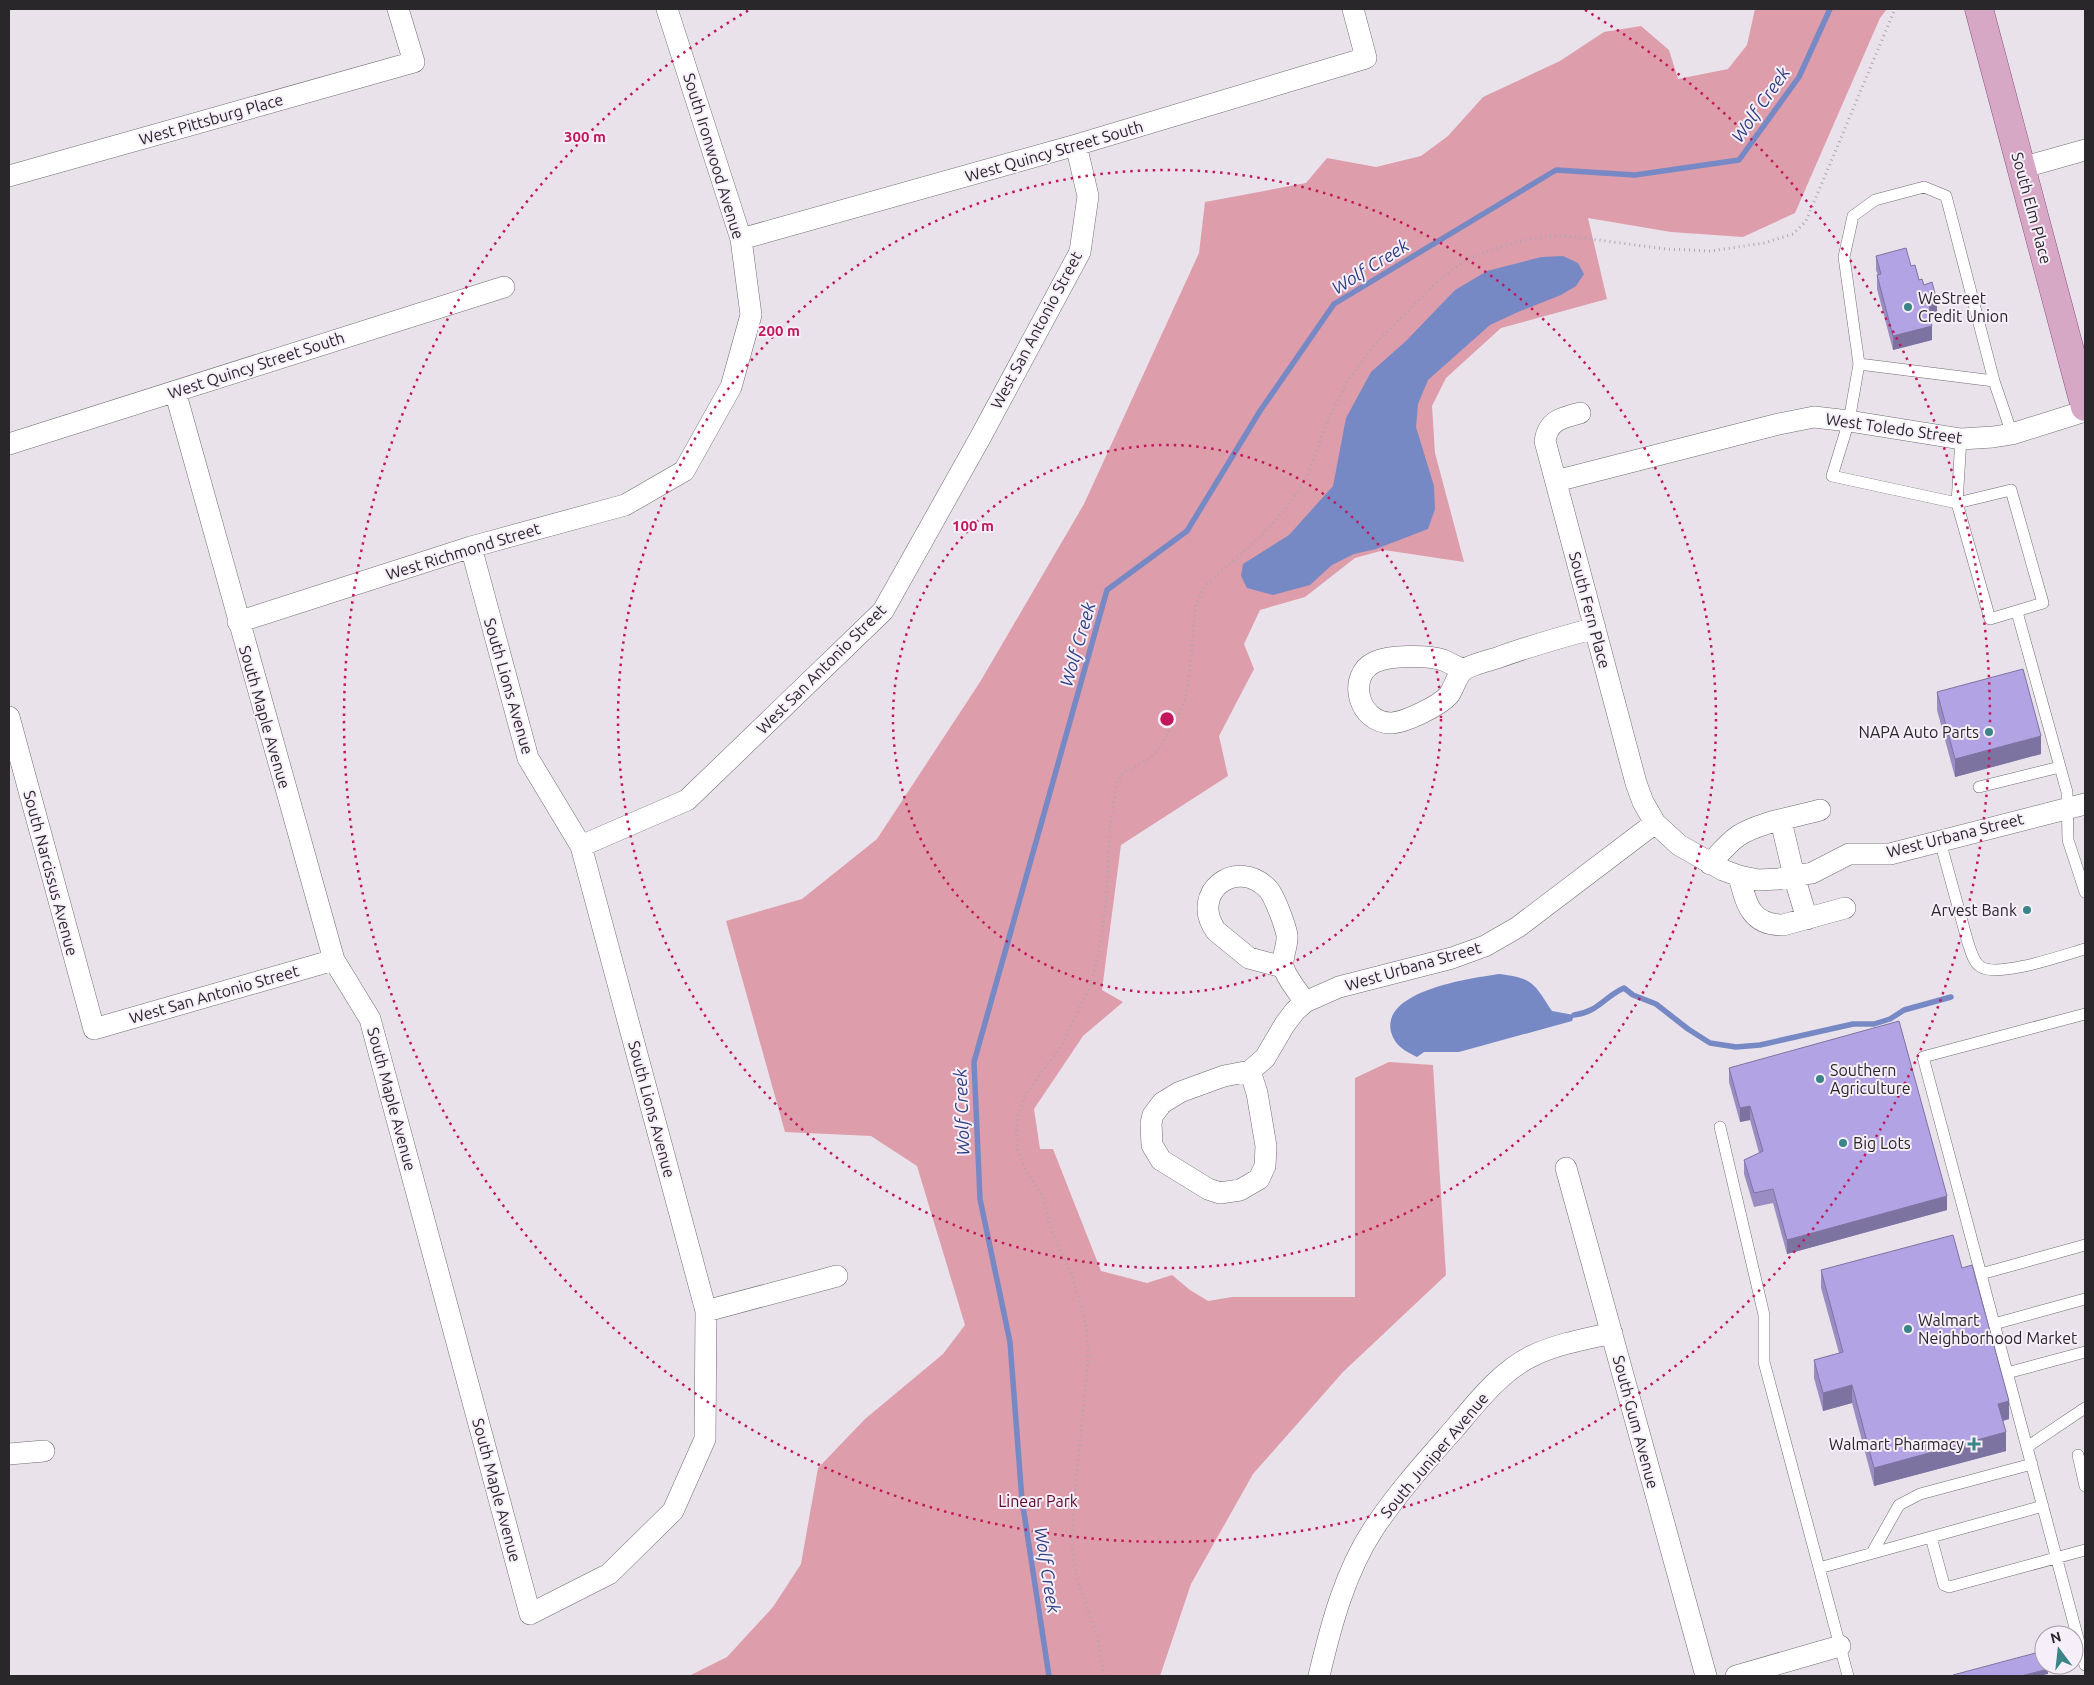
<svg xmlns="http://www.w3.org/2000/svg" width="2094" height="1685" viewBox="0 0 2094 1685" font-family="Ubuntu,sans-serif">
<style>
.green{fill:#de9dab}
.water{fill:#7789c4}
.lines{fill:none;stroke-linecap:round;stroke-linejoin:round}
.stream{stroke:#7789c4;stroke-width:5.5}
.lane-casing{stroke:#726c74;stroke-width:12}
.street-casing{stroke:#726c74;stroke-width:22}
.primary-casing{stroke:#895477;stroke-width:29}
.path{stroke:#ada7ae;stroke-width:3;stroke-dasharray:1 4;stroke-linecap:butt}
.lane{stroke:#fff;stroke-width:11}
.street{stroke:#fff;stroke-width:21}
.primary{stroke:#d7a7c6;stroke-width:28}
.wall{fill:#998dc4}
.shaded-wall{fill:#7d73a0}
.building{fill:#b2a4e4;stroke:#7d73a0}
.ring{fill:none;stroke:#c2185b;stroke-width:2.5;stroke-dasharray:2.5 5}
.poi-dot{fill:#3b8487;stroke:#f6eff9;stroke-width:2}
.labels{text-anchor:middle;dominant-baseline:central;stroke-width:4;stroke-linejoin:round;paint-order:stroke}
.street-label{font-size:16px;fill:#2a272b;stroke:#f6eff9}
.poi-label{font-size:16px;fill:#2a272b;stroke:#f6eff9;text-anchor:start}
.park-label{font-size:16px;fill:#5f0529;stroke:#f6eff9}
.water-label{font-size:18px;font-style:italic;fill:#2e3e86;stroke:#f6eff9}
.centre{fill:#c2185b;stroke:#f6eff9;stroke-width:2.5}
.ring-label{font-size:15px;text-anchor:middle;font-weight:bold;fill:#c2185b;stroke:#f6eff9;stroke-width:4;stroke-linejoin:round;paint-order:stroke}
</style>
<rect width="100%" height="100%" fill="#e9e2eb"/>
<path class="green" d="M1755,9H1887L1880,18L1795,213L1743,237L1671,232L1588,218L1607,299L1501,328L1446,378L1432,406L1435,453L1464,562L1384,550L1355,558L1305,597L1260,610L1244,644L1254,669L1219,736L1228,776L1121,845L1102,990L1123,1002L1083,1036L1034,1109L1040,1149H1053L1101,1271L1147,1283L1172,1275L1190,1290L1208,1301L1232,1297H1355V1078L1389,1062L1433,1065L1446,1275L1343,1372L1253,1474L1191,1584L1160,1676H689L727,1657L773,1607L801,1564L818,1468L865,1419L943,1354L965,1325L917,1166L871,1136L785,1132L726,921L802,899L877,839L980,682L1084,504L1199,253L1205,202L1306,183L1327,158L1376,167L1421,156L1448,136L1483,97L1560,61L1604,32L1641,26L1669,50L1678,79L1728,69L1747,45Z"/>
<path class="water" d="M1563,256L1578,263L1584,274L1576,286L1561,295L1518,312L1490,325L1428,380L1418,404L1416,427L1434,486L1435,509L1428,529L1376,549L1354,554L1332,565L1310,585L1273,595L1247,588L1241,576L1243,564L1289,535L1333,486L1346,418L1371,372L1406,341L1455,290L1487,271L1541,257Z
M1499,974C1534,978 1534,984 1552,1011L1574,1015L1572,1021L1459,1052H1424L1417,1057C1405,1051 1395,1046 1391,1032C1381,990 1473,978 1499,974Z"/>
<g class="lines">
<path class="stream" d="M1574,1015C1598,1012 1604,997 1624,988L1633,995L1656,1004L1688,1029L1710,1043L1736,1047L1760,1045L1853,1024H1874L1890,1019L1904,1010L1951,997
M1049,1676L1022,1500L1010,1342L980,1199L974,1062L1107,590L1187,531L1260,411L1334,304L1556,170L1635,175L1739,160L1799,77L1830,9"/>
<g class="lane-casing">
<path id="lane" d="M1859,364L1844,257L1853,216L1875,200L1924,187L1946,196L1994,381
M1961,439L1957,503L1990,619L2043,603L2011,490L1957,503L1832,476L1849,421L1859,364L1994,381L2012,434
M2017,612L2067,792L2068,840L2085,892
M1979,787L2060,767
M1940,841L1968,943C1971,951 1973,962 1981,967C1999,978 2064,955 2085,949
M2085,1014L1923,1057L2085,1665
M1720,1127L1764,1315V1362L1848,1676
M1981,1274L2085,1245
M1994,1324L2085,1299
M2007,1373L2085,1352
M2027,1447L2085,1408
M2078,1455L2085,1486
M1931,1537L1944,1585L1949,1587L2085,1550
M1872,1553L1899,1505L1920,1494L2032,1464
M1819,1568L2043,1506"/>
</g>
<g class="street-casing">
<path id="street" d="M2021,168L2085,150
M9,176L414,62L398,9
M741,239L1076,145L1366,58L1353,9
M175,391L334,960L370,1019L530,1614L609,1574L673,1511L705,1439L706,1311L581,846L528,758L471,547
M1580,413C1562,418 1548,420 1545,441L1636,783L1643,802L1655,823L1679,845L1723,870L1739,876L1758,880L1778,879L1812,873L1849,854H1890L2085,804
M9,444L504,287
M1556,481L1779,424L1814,417L1849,421L1961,439L1993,437L2012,434L2085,411
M238,622L471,547L625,505L684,471L731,387L751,315L741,239L667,9
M1463,670C1457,667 1450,663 1443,660C1428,655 1390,655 1375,662C1346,675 1358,724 1392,723C1406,722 1439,706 1449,695C1454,688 1457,674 1465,669C1474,664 1487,661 1497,658C1529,646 1562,637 1595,628
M9,717L94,1029L334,960
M1781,821L1794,876L1807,919
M581,846L687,800L883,611L980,438L1080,252L1088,196L1076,145
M1710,864C1719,854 1727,844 1738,836C1759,822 1796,817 1820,810
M1739,876C1746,903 1750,925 1783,925L1845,908
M1283,967L1249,958L1216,931C1189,893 1236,856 1268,889C1275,897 1285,925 1287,935C1288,945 1282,956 1283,966C1285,976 1299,993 1305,1002
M1250,1071L1257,1093L1266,1146L1265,1166L1259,1179L1240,1190L1220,1193L1208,1189L1161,1160L1152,1145L1151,1123L1153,1115L1162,1103L1180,1092L1224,1076L1250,1071L1265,1058L1285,1024L1295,1011L1305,1002L1339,987L1452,958L1485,946L1518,927L1655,823
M1566,1168L1706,1676
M706,1311L837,1276
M9,1454L44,1451
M1319,1676C1331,1625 1345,1572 1374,1528C1398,1492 1427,1460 1455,1428C1477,1402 1501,1371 1532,1356C1557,1344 1585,1339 1612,1333
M1736,1676L1840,1646"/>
</g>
<g class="primary-casing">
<path id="primary" d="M1979,9L2085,407"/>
</g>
<path class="path" d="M1104,1676L1098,1639L1077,1579L1072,1547L1073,1512L1088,1359L1087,1329L1072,1275L1051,1230L1043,1197L1025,1169L1017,1148V1120L1024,1097L1061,1046L1091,985L1098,956L1106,905L1110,825L1117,782L1124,772L1149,759L1159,748L1183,706L1188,686L1196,604L1205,586L1261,536L1287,507L1306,480L1328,419L1347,382L1375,344L1442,277L1466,260L1492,250L1524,240L1560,235L1666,249L1711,251L1764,243L1793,234L1806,221L1895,9"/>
<use href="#lane" class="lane"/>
<use href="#street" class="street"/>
<use href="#primary" class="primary"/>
</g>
<path class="wall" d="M1876,256L1911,266L1919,280L1924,285L1937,315L1930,317L1932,340L1893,350L1877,289V275H1878L1876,270Z
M1937,692L2041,754L1955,777L1937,710Z
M1729,1068L1947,1210L1787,1254L1773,1203L1754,1207L1744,1174V1160L1759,1153L1750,1120L1740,1122L1729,1082Z
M1962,1268L2009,1419L2003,1421L2006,1451L1874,1486L1852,1403L1823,1411L1814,1378V1360L1839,1353L1821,1288V1270Z"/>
<path class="shaded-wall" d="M1937,301V315L1930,317V323L1927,310L1929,303Z
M1932,326V340L1893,350V336Z
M2041,736V754L1955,777V759Z
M1750,1106V1120L1740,1122V1108Z
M1947,1196V1210L1787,1254V1240Z
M1852,1385V1403L1823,1411V1393Z
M2009,1401V1419L1998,1422V1404Z
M2006,1432V1451L1874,1486V1468Z
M2048,1669V1674L2039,1676H2021Z"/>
<path class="building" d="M1906,248L1911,266L1915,265L1919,280L1922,279L1924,285L1932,282L1937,301L1929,303L1930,309L1927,310L1932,326L1893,336L1877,275L1881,274L1876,256Z
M2023,669L2041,736L1955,759L1937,692Z
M1899,1021L1947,1196L1787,1240L1773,1189L1754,1193L1744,1160L1763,1151L1750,1106L1740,1108L1729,1068Z
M1953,1235L1962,1268L1972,1265L2009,1401L1998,1404L2006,1432L1874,1468L1852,1385L1823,1393L1814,1360L1843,1352L1821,1270Z
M2043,1651L2044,1656V1665H2046L2048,1669L2021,1676H1953V1675Z"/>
<g class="ring">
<circle cx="1167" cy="719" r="274"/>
<circle cx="1167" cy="719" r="549"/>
<path d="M1585 10A823 823 0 1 1 749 10"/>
</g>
<g class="poi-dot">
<circle cx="1908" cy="307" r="5"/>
<circle cx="1989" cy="732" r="5"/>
<circle cx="2027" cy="910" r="5"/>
<circle cx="1820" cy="1079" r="5"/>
<circle cx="1843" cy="1143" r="5"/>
<circle cx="1908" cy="1329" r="5"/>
<path d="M1971.5 1436.5h5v5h5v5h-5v5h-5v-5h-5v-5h5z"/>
</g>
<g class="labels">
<g class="street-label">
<text transform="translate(211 119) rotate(-16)">West Pittsburg Place</text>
<text transform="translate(1054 151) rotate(-16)">West Quincy Street South</text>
<text transform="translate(714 156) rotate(73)">South Ironwood Avenue</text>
<text transform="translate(2032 208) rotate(75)">South Elm Place</text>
<text transform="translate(1036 330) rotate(-62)">West San Antonio Street</text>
<text transform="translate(256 365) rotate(-18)">West Quincy Street South</text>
<text transform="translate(1894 428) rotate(8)">West Toledo Street</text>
<text transform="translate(463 551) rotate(-17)">West Richmond Street</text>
<text transform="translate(1590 610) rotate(75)">South Fern Place</text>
<text transform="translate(821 669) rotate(-45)">West San Antonio Street</text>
<text transform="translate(509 686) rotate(74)">South Lions Avenue</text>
<text transform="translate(265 717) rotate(74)">South Maple Avenue</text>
<text transform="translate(1955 835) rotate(-14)">West Urbana Street</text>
<text transform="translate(51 873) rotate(75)">South Narcissus Avenue</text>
<text transform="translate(1413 966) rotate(-16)">West Urbana Street</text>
<text transform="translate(214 994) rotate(-16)">West San Antonio Street</text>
<text transform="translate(392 1099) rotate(75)">South Maple Avenue</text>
<text transform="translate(652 1109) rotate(75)">South Lions Avenue</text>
<text transform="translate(1636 1422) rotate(75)">South Gum Avenue</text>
<text transform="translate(1434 1455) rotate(-50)">South Juniper Avenue</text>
<text transform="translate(497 1490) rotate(75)">South Maple Avenue</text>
</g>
<g class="poi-label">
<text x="1918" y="298">WeStreet<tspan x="1918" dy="18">Credit Union</tspan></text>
<text x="1979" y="732" text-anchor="end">NAPA Auto Parts</text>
<text x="2017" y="910" text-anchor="end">Arvest Bank</text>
<text x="1830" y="1070">Southern<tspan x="1830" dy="18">Agriculture</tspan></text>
<text x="1853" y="1143">Big Lots</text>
<text x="1918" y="1320">Walmart<tspan x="1918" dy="18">Neighborhood Market</tspan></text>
<text x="1964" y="1444" text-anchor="end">Walmart Pharmacy</text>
</g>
<g class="park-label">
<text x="1038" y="1501">Linear Park</text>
</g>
<g class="water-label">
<text transform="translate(1760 104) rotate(-55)">Wolf Creek</text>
<text transform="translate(1370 266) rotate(-32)">Wolf Creek</text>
<text transform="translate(1077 644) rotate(-74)">Wolf Creek</text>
<text transform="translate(961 1112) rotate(-92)">Wolf Creek</text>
<text transform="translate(1048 1570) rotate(81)">Wolf Creek</text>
</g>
</g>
<circle cx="1167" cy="719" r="8" class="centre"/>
<g class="ring-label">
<text x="585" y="142">300 m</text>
<text x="779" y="336">200 m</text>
<text x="973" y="531">100 m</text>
</g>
<rect width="2094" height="1685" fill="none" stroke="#2a272b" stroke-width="20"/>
<g transform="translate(2059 1650) rotate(345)"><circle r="24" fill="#f6eff9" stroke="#a49fa7"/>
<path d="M0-4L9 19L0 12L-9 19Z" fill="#3b8487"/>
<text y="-8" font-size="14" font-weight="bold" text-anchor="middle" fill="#2a272b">N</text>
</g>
</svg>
